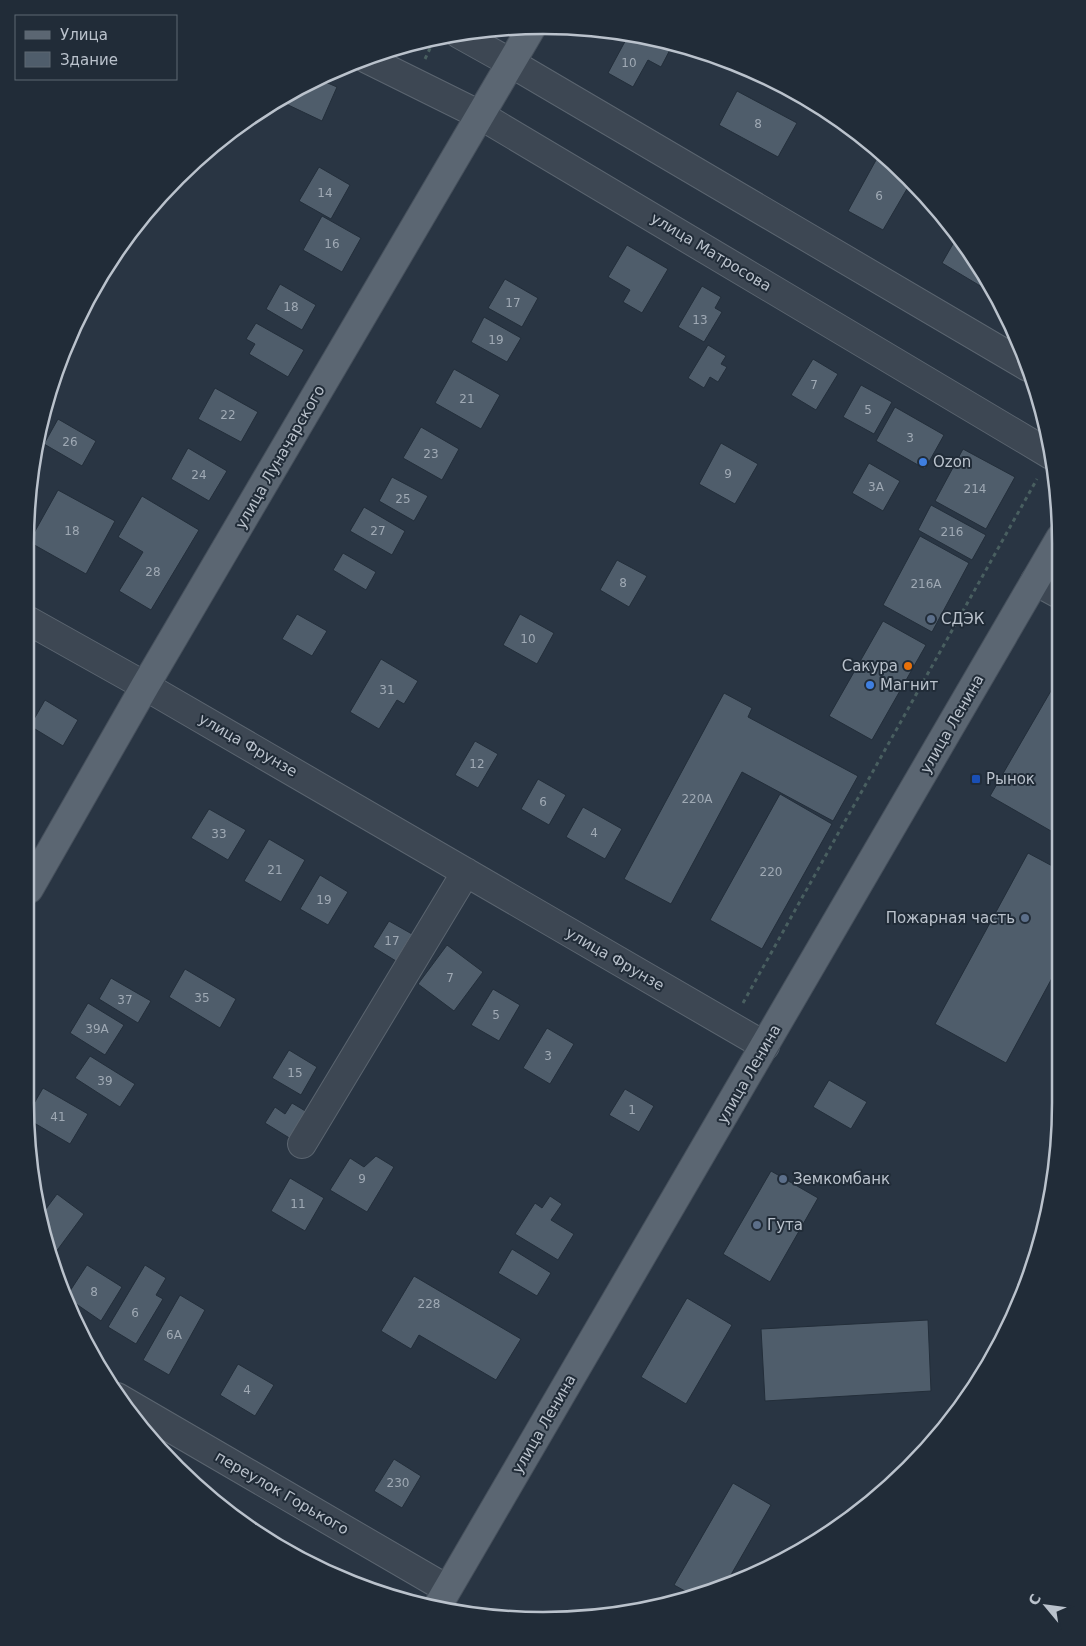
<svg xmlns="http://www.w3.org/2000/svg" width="1086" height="1646" viewBox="0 0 1086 1646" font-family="'DejaVu Sans',sans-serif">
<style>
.building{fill:#4f5d6b;stroke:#232e3a}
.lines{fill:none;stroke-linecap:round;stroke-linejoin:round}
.minor-casing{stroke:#5b6570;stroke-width:30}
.major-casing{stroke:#46505c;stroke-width:30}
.path{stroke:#495f60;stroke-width:3;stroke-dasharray:4 4;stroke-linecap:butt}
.minor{stroke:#3d4753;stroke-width:28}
.major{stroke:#5b6672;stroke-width:28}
.shop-dot{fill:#3f7fe0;stroke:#212c38;stroke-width:2}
.service-dot{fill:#5c6f8a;stroke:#212c38;stroke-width:2}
.food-dot{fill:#e8710a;stroke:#212c38;stroke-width:2}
.transit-dot{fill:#1a4fb4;stroke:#212c38;stroke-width:2}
.labels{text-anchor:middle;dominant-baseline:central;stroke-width:4;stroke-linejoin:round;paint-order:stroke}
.number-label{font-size:12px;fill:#9fa9b4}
.street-label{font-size:15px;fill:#bac2cc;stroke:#212c38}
.poi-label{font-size:15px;fill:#bac2cc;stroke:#212c38;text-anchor:start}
.rim{fill:none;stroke:#bac2cc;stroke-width:2.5}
</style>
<rect width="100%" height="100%" fill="#293543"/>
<path class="building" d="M629,34L673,44L661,67L648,60L633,87L608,73Z
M316,78L337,87L322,121L284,103L288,95Z
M737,91L797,123L778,157L719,125Z
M881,151L911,182L883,230L848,211Z
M319,167L350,185L331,219L299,201Z
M322,216L361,238L342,272L303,250Z
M958,235L990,285L987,290L942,263Z
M627,245L668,269L642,313L623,302L630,290L608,277Z
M505,279L538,298L522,327L488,308Z
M280,284L316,305L302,330L266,309Z
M702,286L721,297L715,308L722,312L704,342L678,327Z
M484,317L521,338L507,362L471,342Z
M256,323L304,350L288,377L249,354L255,344L246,339Z
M708,345L726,356L721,364L727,367L718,382L710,377L704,388L688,378Z
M813,359L838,374L816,410L791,395Z
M454,369L500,395L481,429L435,403Z
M861,385L892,402L874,434L843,417Z
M215,388L258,412L241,442L198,419Z
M895,407L944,435L925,469L876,441Z
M58,419L96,441L82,466L44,444Z
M421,427L459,449L442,480L403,458Z
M721,443L758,464L735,504L699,484Z
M188,448L227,471L209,501L171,479Z
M963,449L1015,477L986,529L935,501Z
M869,463L900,481L883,511L852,493Z
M392,477L428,496L414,521L379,501Z
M58,490L115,521L86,574L29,542Z
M142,496L199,530L151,610L119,591L143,552L118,537Z
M931,505L986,535L972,560L918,530Z
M364,507L405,531L392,555L350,531Z
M920,536L969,563L932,632L883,605Z
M343,553L376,572L366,590L333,570Z
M617,560L647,576L629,607L600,590Z
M297,614L327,631L312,656L282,639Z
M520,614L554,633L537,664L503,645Z
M883,621L926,645L872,740L829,716Z
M381,659L418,681L404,704L397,700L379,729L350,712Z
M1059,677L1058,835L990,796Z
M724,693L752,708L748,717L858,776L833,821L742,772L671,904L624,879Z
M45,700L78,720L63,746L30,726Z
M475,741L498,754L478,788L455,775Z
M538,779L566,795L549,825L521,809Z
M780,794L832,824L762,949L710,920Z
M583,807L622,829L605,859L566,837Z
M209,809L246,830L228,860L191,838Z
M269,839L305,860L281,902L244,881Z
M1028,853L1058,869V967L1006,1063L935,1024Z
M320,875L348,892L328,925L300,909Z
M389,921L412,934L396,961L373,947Z
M447,945L483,972L454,1011L418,984Z
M185,969L236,999L220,1028L169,997Z
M111,978L151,1001L138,1023L99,999Z
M493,989L520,1005L499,1041L471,1025Z
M88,1003L124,1025L105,1055L70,1033Z
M547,1028L574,1044L550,1084L523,1068Z
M289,1050L317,1067L301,1095L272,1078Z
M90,1056L135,1084L120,1107L75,1078Z
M829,1080L867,1102L851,1129L813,1107Z
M43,1088L88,1114L70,1144L29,1120V1112Z
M625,1089L654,1106L639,1132L609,1115Z
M292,1103L307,1112L291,1139L265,1123L275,1107L285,1114Z
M376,1156L394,1167L367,1212L330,1190L350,1158L364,1167Z
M771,1171L818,1198L770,1282L723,1254Z
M290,1178L324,1198L305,1231L271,1211Z
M57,1194L84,1214L50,1260L40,1217Z
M550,1196L562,1204L551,1220L574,1234L558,1260L515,1234L535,1203L542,1208Z
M512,1249L551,1273L537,1296L498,1273Z
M87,1265L122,1287L101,1321L66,1297Z
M145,1265L166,1278L156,1295L163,1299L136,1344L108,1327Z
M414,1276L521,1339L496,1380L419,1335L411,1349L381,1331Z
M180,1295L205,1310L169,1375L143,1360Z
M687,1298L732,1325L686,1404L641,1377Z
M928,1320L931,1391L765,1401L761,1329Z
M238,1364L274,1385L255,1416L220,1395Z
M394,1459L421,1476L402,1508L374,1491Z
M733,1483L771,1505L724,1587L694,1596L674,1585Z"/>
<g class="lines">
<g class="minor-casing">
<path id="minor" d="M459,34L511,63L1028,367
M367,59L480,115L1051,455
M1035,581L1059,594
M29,621L145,686L765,1046
M302,1144L466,872
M117,1397L447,1589"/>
</g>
<g class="major-casing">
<path id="major" d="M29,889L145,686L532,27
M436,1609L1060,538"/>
</g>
<path class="path" d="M425,59L433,42
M743,1003L1037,479"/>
<use href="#minor" class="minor"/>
<use href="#major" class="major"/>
</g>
<g class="shop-dot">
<circle cx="923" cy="462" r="5"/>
<circle cx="870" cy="685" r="5"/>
</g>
<g class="service-dot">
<circle cx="931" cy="619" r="5"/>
<circle cx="1025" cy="918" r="5"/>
<circle cx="783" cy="1179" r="5"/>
<circle cx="757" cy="1225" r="5"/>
</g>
<circle class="food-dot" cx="908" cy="666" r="5"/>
<rect class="transit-dot" x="971" y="774" width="10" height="10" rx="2.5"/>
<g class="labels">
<g class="number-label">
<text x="629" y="63">10</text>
<text x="758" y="124">8</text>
<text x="325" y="193">14</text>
<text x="879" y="196">6</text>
<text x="332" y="244">16</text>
<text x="513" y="303">17</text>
<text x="291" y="307">18</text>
<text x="700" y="320">13</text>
<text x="496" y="340">19</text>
<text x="814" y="385">7</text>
<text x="467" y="399">21</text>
<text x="868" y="410">5</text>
<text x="228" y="415">22</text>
<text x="910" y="438">3</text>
<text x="70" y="442">26</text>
<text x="431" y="454">23</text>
<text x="728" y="474">9</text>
<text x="199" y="475">24</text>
<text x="876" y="487">3А</text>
<text x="975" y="489">214</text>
<text x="403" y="499">25</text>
<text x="72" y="531">18</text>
<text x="378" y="531">27</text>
<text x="952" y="532">216</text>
<text x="153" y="572">28</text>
<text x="623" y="583">8</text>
<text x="926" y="584">216А</text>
<text x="528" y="639">10</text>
<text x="387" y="690">31</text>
<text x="477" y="764">12</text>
<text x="697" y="799">220А</text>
<text x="543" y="802">6</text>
<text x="594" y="833">4</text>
<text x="219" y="834">33</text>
<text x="275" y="870">21</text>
<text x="771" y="872">220</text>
<text x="324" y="900">19</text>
<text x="392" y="941">17</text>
<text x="450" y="978">7</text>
<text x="202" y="998">35</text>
<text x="125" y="1000">37</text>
<text x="496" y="1015">5</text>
<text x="97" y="1029">39А</text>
<text x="548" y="1056">3</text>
<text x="295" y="1073">15</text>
<text x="105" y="1081">39</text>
<text x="632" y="1110">1</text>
<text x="58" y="1117">41</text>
<text x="362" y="1179">9</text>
<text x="298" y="1204">11</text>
<text x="94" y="1292">8</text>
<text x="429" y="1304">228</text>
<text x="135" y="1313">6</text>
<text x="174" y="1335">6А</text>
<text x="247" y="1390">4</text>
<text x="398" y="1483">230</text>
</g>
<g class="street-label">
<text transform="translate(711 252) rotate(31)">улица Матросова</text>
<text transform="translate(280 457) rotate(-60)">улица Луначарского</text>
<text transform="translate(952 724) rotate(-60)">улица Ленина</text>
<text transform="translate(248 745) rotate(30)">улица Фрунзе</text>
<text transform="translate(615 959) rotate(30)">улица Фрунзе</text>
<text transform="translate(749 1074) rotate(-60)">улица Ленина</text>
<text transform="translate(544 1424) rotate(-60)">улица Ленина</text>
<text transform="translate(282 1493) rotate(30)">переулок Горького</text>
</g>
<g class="poi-label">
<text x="933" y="462">Ozon</text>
<text x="941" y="619">СДЭК</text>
<text x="898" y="666" text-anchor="end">Сакура</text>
<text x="880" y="685">Магнит</text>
<text x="986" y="779">Рынок</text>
<text x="1015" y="918" text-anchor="end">Пожарная часть</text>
<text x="793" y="1179">Земкомбанк</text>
<text x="767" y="1225">Гута</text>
</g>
</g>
<path d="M0 0H1086V1646H0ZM543 34H543A509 509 0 0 1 1052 543V1103A509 509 0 0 1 543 1612H543A509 509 0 0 1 34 1103V543A509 509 0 0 1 543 34Z" fill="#212c38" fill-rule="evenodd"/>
<path class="rim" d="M543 34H543A509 509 0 0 1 1052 543V1103A509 509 0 0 1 543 1612H543A509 509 0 0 1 34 1103V543A509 509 0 0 1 543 34Z"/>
<rect x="15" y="15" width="162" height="65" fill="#212c38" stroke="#5e6873"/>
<rect x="25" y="31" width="25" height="8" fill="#5b6672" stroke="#5e6873"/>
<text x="60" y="40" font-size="15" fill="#bac2cc">Улица</text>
<rect x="25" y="52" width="25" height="15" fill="#4f5d6b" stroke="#5e6873"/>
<text x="60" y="65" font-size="15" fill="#bac2cc">Здание</text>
<g transform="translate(1046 1606) rotate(299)" stroke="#212c38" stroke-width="4" paint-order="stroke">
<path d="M0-4L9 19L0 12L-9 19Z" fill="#bac2cc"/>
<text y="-8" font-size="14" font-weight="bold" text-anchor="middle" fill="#bac2cc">С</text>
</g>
</svg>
